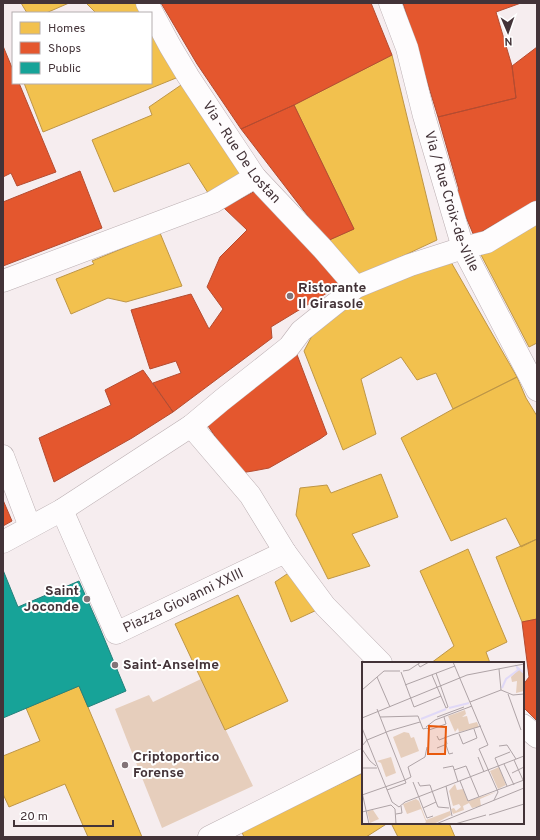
<svg xmlns="http://www.w3.org/2000/svg" width="540" height="840" viewBox="0 0 540 840" font-family="Overpass,sans-serif">
<style>
.green{fill:#e6cebc}
.homes{fill:#f2c14e;stroke:#be9647}
.shops{fill:#e4572e;stroke:#b44c31}
.public{fill:#17a398;stroke:#24817b}
.lines{fill:none;stroke-linecap:round;stroke-linejoin:round}
.pedestrian-casing{stroke:#bbafb2;stroke-width:23}
.minor-casing{stroke:#bbafb2;stroke-width:23}
.pedestrian{stroke:#fefcfd;stroke-width:22}
.minor{stroke:#fefcfd;stroke-width:22}
.poi-dot{fill:#827478;stroke:#fff;stroke-width:1.5}
.labels{text-anchor:middle;dominant-baseline:central;stroke-width:4;stroke-linejoin:round;paint-order:stroke}
.street-label{font-size:14px;fill:#433338;stroke:#fff}
.poi-label{font-size:14px;font-weight:bold;fill:#433338;stroke:#fff;text-anchor:start}
.inset-river{fill:none;stroke:#e0d9f7;stroke-width:2}
.inset-road{fill:none;stroke:#aea3a6;stroke-width:1}
.view{fill:#e8590c;fill-opacity:0.15;stroke:#e8590c;stroke-width:2}
.inset-edge{fill:none;stroke:#433338;stroke-width:2}
</style>
<rect width="100%" height="100%" fill="#f6edef"/>
<path class="green" d="M201,679L253,786L162,828L127,740L115,709L149,695L153,702Z"/>
<path class="homes" d="M21,3H69L46,13H27Z
M86,3H141L147,13H96Z
M151,21L181,76L43,132L24,83H151Z
M392,55L437,240L358,277L327,241L354,229L294,105Z
M184,83L244,172L210,196L189,163L114,192L92,140L152,115L149,107Z
M537,222V343L529,347L480,253Z
M160,233L182,286L126,302L108,298L71,314L56,279L94,264L92,261Z
M451,262L517,377L453,409L436,373L417,380L401,357L361,379L376,434L343,450L304,351L314,332L357,295Z
M517,377L526,398L537,416V539L521,547L506,518L451,541L401,438L453,409Z
M381,474L398,517L352,534L370,566L328,579L296,515L300,488L327,485L331,493Z
M537,539V619L522,622L496,557Z
M468,549L507,642L486,652L490,663H431L454,646L420,571Z
M290,572L319,609L291,622L275,582Z
M238,595L288,701L225,730L175,624Z
M79,686L104,745L142,837H88L65,784L9,807L3,794V756L40,741L26,708Z
M363,773V823H388L366,837H244L241,830Z
M391,823H449L455,837H398Z"/>
<path class="shops" d="M161,3H371L392,55L294,105L241,129L197,64Z
M403,3H521L496,12L512,66L516,98L438,117Z
M3,46L13,70V83H19L56,172L17,186L11,173L3,177Z
M537,47V200L474,236L455,191L459,190L438,117L516,98L512,66Z
M294,105L354,229L327,241L241,129Z
M80,171L102,228L3,266V202Z
M259,189L345,282L271,327L272,338L173,412L153,383L181,373L176,361L150,369L131,310L191,294L209,329L223,309L207,287L220,257L247,230L224,208Z
M296,352L327,434L320,439L269,468L253,471L240,473L206,423Z
M143,370L173,412L132,438L54,482L39,438L111,405L105,390Z
M3,500L12,521L3,526Z
M537,619V721L523,707V685L529,677L522,622Z"/>
<path class="public" d="M3,570L18,607L79,581L99,626L126,691L88,707L79,686L3,718Z"/>
<g class="lines">
<g class="pedestrian-casing">
<g id="pedestrian">
<path id="s1" d="M147,3L170,46L188,76L255,177L323,249L356,287"/>
<path id="s2" d="M390,3L407,48L424,116L463,248L537,390"/>
<path d="M191,426L222,400L289,347L301,331L356,287L410,265L463,248L487,242L537,212"/>
<path id="s3" d="M62,510L116,633L285,552L325,606L381,663"/>
</g>
</g>
<g class="minor-casing">
<path id="minor" d="M3,281L213,202L255,177
M3,456L30,527
M3,542L62,510L191,426L250,495L285,552
M523,725L537,737
M209,837L363,760"/>
</g>
<use href="#pedestrian" class="pedestrian"/>
<use href="#minor" class="minor"/>
</g>
<g class="poi-dot">
<circle cx="290" cy="296" r="4"/>
<circle cx="87" cy="599" r="4"/>
<circle cx="115" cy="665" r="4"/>
<circle cx="125" cy="765" r="4"/>
</g>
<g class="labels">
<g class="street-label">
<text stroke="none"><textPath href="#s1" startOffset="177">Via - Rue De Lostan</textPath></text>
<text stroke="none"><textPath href="#s2" startOffset="208">Via / Rue Croix-de-Ville</textPath></text>
<text stroke="none"><textPath href="#s3" startOffset="209">Piazza Giovanni XXIII</textPath></text>
</g>
<g class="poi-label">
<text x="298" y="288">Ristorante<tspan x="298" dy="16">Il Girasole</tspan></text>
<text x="79" y="591" text-anchor="end">Saint<tspan x="79" dy="16">Joconde</tspan></text>
<text x="123" y="665">Saint-Anselme</text>
<text x="133" y="757">Criptoportico<tspan x="133" dy="16">Forense</tspan></text>
</g>
</g>
<g transform="translate(362 662)">
<rect width="162" height="162" fill="#f6edef"/>
<path d="M157,7L162,12V29L154,31L155,19L150,20L149,15ZM103,48L104,52L100,55L105,54L107,62L115,60L117,65L97,70L96,66L93,70L86,54ZM42,70L47,71L49,76L52,75L57,89L39,96L31,75ZM29,95L34,111L24,115L19,101L15,99ZM137,105L144,123L136,127L128,109ZM93,122L95,128L101,127L106,139L134,130L118,137L119,144L110,146L107,141L101,144L102,148L91,152L89,147L92,146L94,149L99,145L97,142L91,144L87,129ZM54,137L57,139L64,158L88,149L89,153L72,162H62L64,160L59,147L45,152L41,142ZM11,148L17,157L8,161L5,149Z" fill="#e6cebc"/>
<path class="inset-river" d="M140,26L144,17L156,8L155,5L162,11M87,46L107,41M59,57L84,47"/>
<path class="inset-road" d="M91,0L126,83L117,87L136,130L132,138M56,2L58,5L67,0M137,7L139,28M41,9L47,8L59,0M39,10L52,45L79,34M74,11L86,45M70,13L84,46L86,45M15,15L28,45M43,23L93,4M0,28L22,9H38M139,28L151,33L162,32M146,32L159,68M108,40L139,28M15,47L44,121L25,128M18,55L56,54L61,67L65,66L67,68L84,62L82,55M75,55L102,45M0,56L105,13L162,2M64,65L73,58L110,44M0,66L30,140L37,145M97,72L101,82L115,76L112,67M90,73L119,64M75,74L77,78L90,73M84,83L87,92L91,91M0,84L5,78L27,69L58,60M137,84L145,83L154,97M75,86L85,82L83,75M0,87L8,99L14,104M116,95L122,110M152,98L161,118M142,102L152,123M0,106H15M81,106L91,104L96,120M92,108L104,104L117,135M150,111L162,105M43,118L49,115L46,105L63,95L65,85M98,119L106,139L162,118M51,120L65,156L71,154M56,120L58,124L68,123L74,140M84,124L90,154M145,124L133,96L148,90M0,130L7,162M0,133L43,118M37,145L43,140L162,94M61,146L74,140L76,145L87,146M33,147L34,162M0,150L29,143L33,147M34,152L40,151L39,144M127,153L162,142M74,162L162,126M93,162L124,153"/>
<path class="view" d="M67,64L84,65L83,92H66Z"/>
<rect width="162" height="162" class="inset-edge"/>
</g>
<rect width="540" height="840" fill="none" stroke="#433338" stroke-width="8"/>
<rect x="12" y="12" width="140" height="72" fill="#ffffff" stroke="#b4adaf"/>
<rect x="20" y="22" width="20" height="12" fill="#f2c14e" stroke="#b4adaf"/>
<text x="48" y="32" font-size="12" fill="#433338">Homes</text>
<rect x="20" y="42" width="20" height="12" fill="#e4572e" stroke="#b4adaf"/>
<text x="48" y="52" font-size="12" fill="#433338">Shops</text>
<rect x="20" y="62" width="20" height="12" fill="#17a398" stroke="#b4adaf"/>
<text x="48" y="72" font-size="12" fill="#433338">Public</text>
<g transform="translate(508 32) rotate(178)" stroke="#ffffff" stroke-width="3" paint-order="stroke">
<path d="M0-3L7 15L0 10L-7 15Z" fill="#433338"/>
<text y="-6" font-size="11" font-weight="bold" text-anchor="middle" fill="#433338">N</text>
</g>
<path d="M14 820v6h99v-6" fill="none" stroke="#433338" stroke-width="2"/>
<text x="20" y="820" font-size="12" fill="#433338" stroke="#ffffff" stroke-width="3" paint-order="stroke">20 m</text>
</svg>
